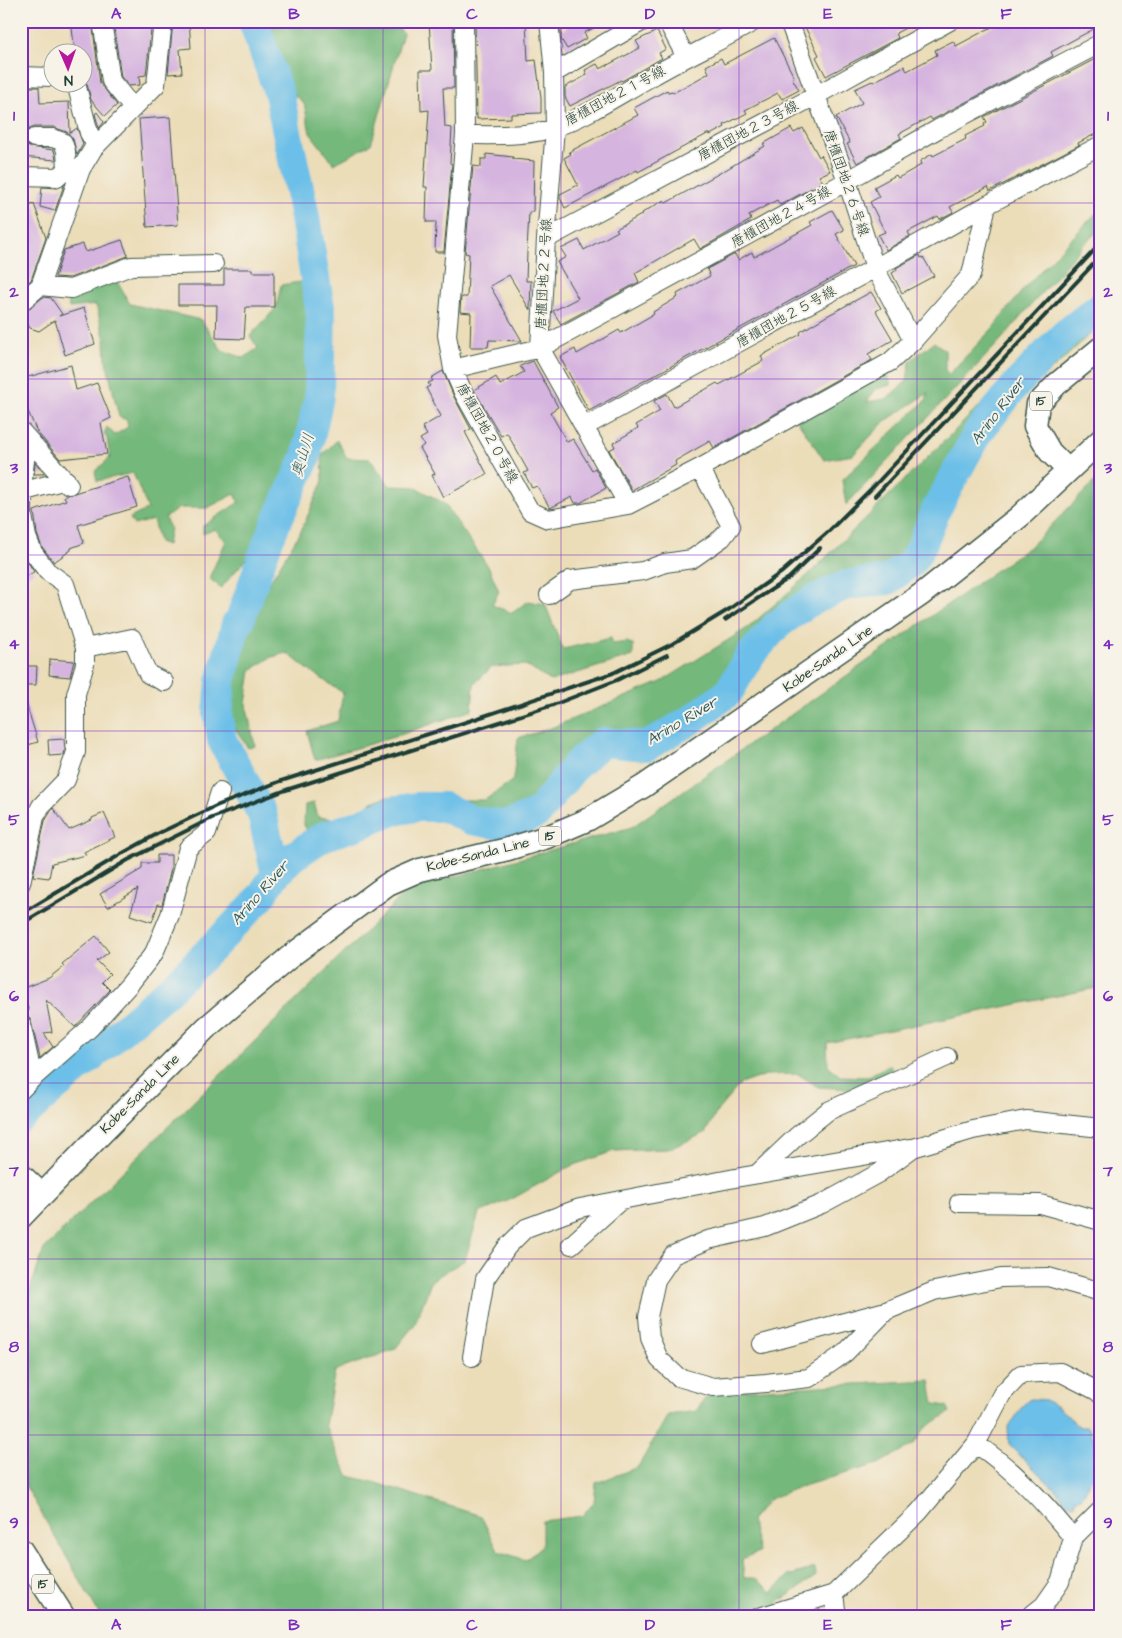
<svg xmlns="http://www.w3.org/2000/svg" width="1122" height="1638" viewBox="0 0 1122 1638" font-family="'Architects Daughter','Klee One',sans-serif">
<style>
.forest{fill:#74b87c;stroke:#4a7a58}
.water{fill:#6cbfe8;stroke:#467e8e}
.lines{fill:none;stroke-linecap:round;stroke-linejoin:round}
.river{stroke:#6cbfe8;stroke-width:30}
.building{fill:#d5b4df}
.minor-casing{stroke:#3e5548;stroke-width:20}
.major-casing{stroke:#3e5548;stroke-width:25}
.minor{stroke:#fff;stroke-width:18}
.major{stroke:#fff;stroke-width:22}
.rail{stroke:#1f3d34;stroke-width:4}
.grid{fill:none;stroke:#7b2cbf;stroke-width:1;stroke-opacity:0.55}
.labels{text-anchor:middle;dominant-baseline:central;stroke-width:4;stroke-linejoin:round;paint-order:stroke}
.shield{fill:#f7f3e8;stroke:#60746a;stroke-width:1}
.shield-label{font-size:12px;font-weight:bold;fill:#1f3d34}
.street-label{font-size:14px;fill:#1f3d34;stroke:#f7f3e8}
.water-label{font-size:15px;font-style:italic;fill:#325e61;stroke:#f7f3e8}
.neatline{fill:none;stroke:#7b2cbf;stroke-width:2}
.grid-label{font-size:16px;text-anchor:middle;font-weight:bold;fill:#7b2cbf}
</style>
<rect width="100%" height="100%" fill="#f7f3e8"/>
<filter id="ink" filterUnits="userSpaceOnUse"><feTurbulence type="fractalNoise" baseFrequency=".02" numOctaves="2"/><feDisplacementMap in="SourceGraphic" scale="10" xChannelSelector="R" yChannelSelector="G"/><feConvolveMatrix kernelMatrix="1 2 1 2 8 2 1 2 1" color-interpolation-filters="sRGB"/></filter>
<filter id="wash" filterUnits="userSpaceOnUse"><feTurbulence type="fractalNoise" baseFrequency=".0096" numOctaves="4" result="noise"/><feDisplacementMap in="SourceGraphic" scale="20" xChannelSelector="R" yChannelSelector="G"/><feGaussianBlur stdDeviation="1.12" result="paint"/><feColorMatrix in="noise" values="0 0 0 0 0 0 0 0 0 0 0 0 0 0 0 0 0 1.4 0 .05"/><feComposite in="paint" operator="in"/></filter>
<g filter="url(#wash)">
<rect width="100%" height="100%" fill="#ecddb9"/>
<path class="forest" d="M261,21H333L354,27V21H393L403,33L371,144L334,164L310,133L304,103L282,85L284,69Z
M1101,208V228L1084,244L1000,341L846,505L842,480L926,400L928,393L884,422L853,455L824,460L795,417L887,370L891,385L876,389L867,402L886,399L907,381L910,361L934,342L945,350V370L949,374L993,328L1026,286Z
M116,280L130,304L201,320L222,350L244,358L258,348L250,336L276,308L281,285L312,280L323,294L321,377L310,442L248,557L221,588L209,578L226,541L215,529L203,534V526L239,502L235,494L207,508H179L165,518L170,528L167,545L159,542L153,520L134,525L130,518L148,509L133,473L97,481L95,471L110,458L107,438L104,434L107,427L115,435L128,427L127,420L119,417L106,361L105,340L96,305L69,308L68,299L104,281Z
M1101,287V323L1069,354L1014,404L968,467L929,547L930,558L910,579L889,587L850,594L811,608L774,637L752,664L743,689L732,704L661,751L598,738L575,759L526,827L494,836L473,833L446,820L399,821L318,851L304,825L305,805L314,803L318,817L342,820L361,812L370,803L386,797L415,794L428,798L448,800H485L513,780L518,738L551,728L661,682L749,627L807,576Z
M337,440L347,458L370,459L390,486L415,487L444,503L489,568L499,591L492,605L512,613L528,601L545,604L563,649L611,638L613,644L627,642L633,645V656L551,681L525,665L492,667L474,684L472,710L394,737L315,760L307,731L338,721L343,693L306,668L287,653L272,657L251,670L246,704L255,746L248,748L228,717L231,658L251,624L264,591L301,531L323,481L322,455Z
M1101,475V987L827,1043L828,1065L840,1076L866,1077L890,1065L893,1073L865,1090L818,1087L798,1074L766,1075L740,1084L718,1110L705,1133L669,1149L614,1151L571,1166L512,1199L479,1213L465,1260L432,1280L415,1324L395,1349L335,1371L325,1425L338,1456L349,1476L373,1482L481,1516L498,1551L526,1560L542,1545V1521L582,1516L594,1502L596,1483L638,1467L668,1415L696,1411L710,1392L930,1380L934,1404L947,1406L950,1412L925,1428L914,1444L878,1464L796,1488L768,1500L751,1520L759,1552L742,1559L744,1578H755L772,1592L788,1576L815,1568L816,1576L776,1604L788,1616L808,1617H101L21,1478V1316L44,1249L408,890L632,827L1032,545Z"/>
<path class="water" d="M1030,1399L1046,1400L1060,1409L1080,1427H1088C1104,1456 1097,1472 1081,1498L1076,1499L1074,1504L1066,1503L1058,1492L1009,1445L1008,1426C1019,1416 1018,1408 1030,1399Z"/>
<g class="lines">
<path class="river" d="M253,21L279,94L304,212L321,314L319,396L306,457L269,539L239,622L236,624L221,681L218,714L222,740L262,814L276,874
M21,1117L169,990L218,942L259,899L276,874L291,858L322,837L358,825L393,811L417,807H444L471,820L506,826L538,813L577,764L603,742L647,746L691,720L728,693L749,657L777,625L809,602L846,585L888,580L912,562L922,545L936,510L977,434L1015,386L1065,334L1101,306"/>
</g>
<g id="blocks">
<path class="building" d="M71,21H92L100,83L117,105L105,116L91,100L87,84L82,78V52H75Z
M113,21H152L146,75L139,76L140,85L129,86L121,77Z
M173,21H189L191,48L180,49L182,73L168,74Z
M429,21H453L454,88H443L445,127L452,128L450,163L452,164L444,252H435L436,222H426L427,187H424L429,110L421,111L420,70H432Z
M475,21H526L528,61L536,60L541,98V113L511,114V118L477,119Z
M564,21H607L584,33L587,38L567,49L561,39V31L567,28Z
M815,21H919L896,33L898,38L826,76L816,57L819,55L805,27Z
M1003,21H1101V25L1051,52L1053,56L932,120L930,117L899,134L901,138L857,163L847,144L850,143L836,117L862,103L855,89L872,81L873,82L904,66L907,71L937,55L935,50L953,41L956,46Z
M657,31L666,49L659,53L662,58L622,81L621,80L570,106L565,97V87L587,75L585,70L597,64L600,69L640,48L636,41Z
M774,38L794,77L792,78L799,90L782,99L778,93L745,110L747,113L724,125L725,127L710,135L709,133L638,172L637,170L565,208L560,198V194L578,185L564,158L571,154L569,152L638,115L634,108L667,90L668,92L672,91L673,93L709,73L706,66L721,58L724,64Z
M1101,56V131L1078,143L1079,145L990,191L988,187L950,207L953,212L940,219L938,216L908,232L910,236L886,250L878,235L885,232L870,202L879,197L874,187L896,175L898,178L921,165L920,161L932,154L933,156L966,139L965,136L985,126L984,124L987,122L984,117Z
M22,87H39L40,103L69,102L70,133L77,128L83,144L77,155L73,139L67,132L53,127H34L28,130L27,101H23Z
M97,112L104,122L99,128L95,114Z
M170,117L178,225L147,227L139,119Z
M791,128L794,133L803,128L819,157L821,155L830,171L819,176L823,182L780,205L777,200L749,215L751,220L700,249L694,239L635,273L639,282L561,324L553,311L578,298L557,262L566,257L561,249L579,240L584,250L618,231L616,229L643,214L642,213L664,200L666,203L727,169L765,146L763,144Z
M21,139H23L25,144L29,147L54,150L56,160L21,157Z
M486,154L513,157V159L534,161L533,212H529L527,252L526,281H531L530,310L509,275L490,286L522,341L489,340L488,347H470L471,313L460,312V310L461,297H467L469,254L465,253L473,166L481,167V159H486Z
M64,185L55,211L40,207L42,187L58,188Z
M34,204L46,238L31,280L21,288V209Z
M832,210L844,230L836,234L854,266L589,411L560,357L575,349L577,354L619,330L621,333L654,314L653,312L678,297L677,294L710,276L707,269L735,254L738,260L752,252L754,257L812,225L810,222Z
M122,240L128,256L70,278L55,277L64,250L83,244L86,252Z
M920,255L921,258L923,257L934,276L902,293L892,273L897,270L896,268Z
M224,269H252V272H274V307H246L244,339L216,338L217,305H178V285H224Z
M871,292L881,308L876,311L893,340L868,354L872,360L714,448L710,441L675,461L676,465L632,490L609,450L615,447L613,443L638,428L636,425L660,411L654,401L667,394L674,407L717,383L719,385L763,361L761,356L801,334L800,332L825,317Z
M43,297L51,298L62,314L59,316L84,308L95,344L65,355L55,320L39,331L30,328L21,312L28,310Z
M533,361L558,407L550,412L567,442L573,439L592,470L595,468L606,488L580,503H575L572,497L550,508L537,486L532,488L524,473L528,471L507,433L501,436L474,390L496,377L500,385L524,372L520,366Z
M71,365L76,390L97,383L111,418L101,423L107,454L60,459L37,432L21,395V379Z
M443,371L454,397L471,429L465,432L487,474L443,497L432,475L435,474L420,448L424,445L420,439L427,435L422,427L441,416L426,388L430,386L428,383L433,381L431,378Z
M35,463L44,473V474H34Z
M128,477L137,507L78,525L84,543L71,548V550L54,562L42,547L37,534L34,511L66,500L64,496Z
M21,551L34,572L21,579Z
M50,659L74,661L70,677L49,675Z
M21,666H37L36,685H21Z
M21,697H24L38,742L21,747Z
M64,739L65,750L64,755L49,756L48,740Z
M53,808L69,830L92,820V818L104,813L115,837L84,852L86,855L52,863L49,878L33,876L45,821Z
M157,855H171V869L162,905L158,904L152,922L130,915L138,889L108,907L100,894L142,869V863H157Z
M96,936L109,952L97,961L110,974L102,982L110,990L75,1027L46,1000L52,1032L44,1033L53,1047L40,1058L31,1021L27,1014L25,1008L29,1011L21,989L49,978L64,966L62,964Z"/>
</g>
</g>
<g filter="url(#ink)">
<use href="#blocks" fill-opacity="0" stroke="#3e5548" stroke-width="1"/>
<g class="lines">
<g class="minor-casing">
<path id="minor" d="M102,21L111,81L133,108
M464,21L465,135L447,335L453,369L463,392L530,511L548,519L628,505L700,468L890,362L913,341L971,275L987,205L1101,145
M549,21L554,73L555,128L546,239L540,348L628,505
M667,21L686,57
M789,21L847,181L875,268L913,341
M554,73L643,21
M21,76L52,77
M71,82L77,87L89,133L96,145
M465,135C492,135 531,137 556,127C589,115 620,94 651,77C685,57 721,41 755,21
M34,138H53L63,142L66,151L67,169
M21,176L58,177L67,169H81
M546,239L815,96L950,21
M40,286L71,289L131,266L214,264
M21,302L40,286L81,169L93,149L156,85L163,21
M453,369L540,348L847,181L938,129L1101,43
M584,427L875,268L987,205
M22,432L69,485
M25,437L26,452L23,479V516L27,537L33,552L47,571L65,584L85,648L132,638L148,674L164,682
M21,492L66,480
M549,595L570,580L643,571L665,563L692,559L722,538L731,526L700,468
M21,883L35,817L41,806L66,780L76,752V694L85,664V648
M21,1023L33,1078L21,1090
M33,1078L90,1028L129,985L154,953L170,915L188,848L207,833L220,792
M757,1174L797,1136L828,1111L947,1057
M959,1203L1040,1204L1101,1221
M571,1245L621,1200
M886,1311L845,1353L809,1378L766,1383L713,1387L678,1377L659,1359L650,1338L648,1317L656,1280L673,1255L708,1240L765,1227L822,1204L879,1173L913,1148L973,1130L1026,1120L1101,1128
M762,1344L886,1311L934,1291L1001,1278L1048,1277L1091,1289L1101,1293
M472,1357L485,1279L507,1247L526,1228L580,1208L735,1178L910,1148
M976,1444C1014,1469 1045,1503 1073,1538
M834,1594L837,1617
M759,1617L834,1594L919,1512L976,1444L1002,1394L1021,1374L1060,1372L1097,1391L1101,1395
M1029,1617L1044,1605L1060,1582L1073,1538L1101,1510"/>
</g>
<g class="major-casing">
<path id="major" d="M1068,470L1050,452L1035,426L1038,404L1057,384L1101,348
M21,1175L42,1195
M21,1217L102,1133L206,1028L292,955L388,884L420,870L508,849L547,837L587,820L644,786L922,594L1019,517L1101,440
M21,1550L64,1617"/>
</g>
<use href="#minor" class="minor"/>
<use href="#major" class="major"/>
<path class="rail" d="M875,496L1101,256
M725,620L789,578L820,548
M21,914L123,853L159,833L216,806L281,781L466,722L613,673L672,644L728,610L782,572L829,531L876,484L1101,243
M21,924L128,860L212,818L286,790L553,705L617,680L667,655"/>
</g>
</g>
<path class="grid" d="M205,21V1617M383,21V1617M561,21V1617M739,21V1617M917,21V1617M21,203H1101M21,379H1101M21,555H1101M21,731H1101M21,907H1101M21,1083H1101M21,1259H1101M21,1435H1101"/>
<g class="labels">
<g class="shield">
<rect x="1030" y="391.5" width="22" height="19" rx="4"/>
<rect x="539" y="826.5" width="22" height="19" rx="4"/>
<rect x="32" y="1574.5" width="22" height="19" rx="4"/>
</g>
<g class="shield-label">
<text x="1041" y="401">15</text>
<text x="550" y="836">15</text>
<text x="43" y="1584">15</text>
</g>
<g class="street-label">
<text transform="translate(615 96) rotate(-28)">唐櫃団地２１号線</text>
<text transform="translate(748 131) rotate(-28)">唐櫃団地２３号線</text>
<text transform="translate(846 183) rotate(71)">唐櫃団地２６号線</text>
<text transform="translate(781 217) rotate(-29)">唐櫃団地２４号線</text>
<text transform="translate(544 274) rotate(-87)">唐櫃団地２２号線</text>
<text transform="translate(786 317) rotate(-29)">唐櫃団地２５号線</text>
<text transform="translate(487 433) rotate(61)">唐櫃団地２０号線</text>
<text transform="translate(828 659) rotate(-35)">Kobe-Sanda Line</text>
<text transform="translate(478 855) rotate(-14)">Kobe-Sanda Line</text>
<text transform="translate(140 1094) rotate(-45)">Kobe-Sanda Line</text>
</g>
<g class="water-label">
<text transform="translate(998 411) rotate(-53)">Arino River</text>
<text transform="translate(303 455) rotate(-73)">奥山川</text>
<text transform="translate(682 721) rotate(-31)">Arino River</text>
<text transform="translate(260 893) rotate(-49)">Arino River</text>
</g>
</g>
<rect width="1122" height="1638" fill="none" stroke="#f7f3e8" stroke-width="55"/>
<g transform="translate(68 68) rotate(178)"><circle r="24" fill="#f7f3e8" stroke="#a1aaa0"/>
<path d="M0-4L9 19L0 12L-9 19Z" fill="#b5179e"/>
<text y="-8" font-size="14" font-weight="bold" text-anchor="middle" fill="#1f3d34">N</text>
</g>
<rect x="28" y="28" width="1066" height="1582" class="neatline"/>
<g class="grid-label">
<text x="116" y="19">A</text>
<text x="294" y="19">B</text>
<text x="472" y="19">C</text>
<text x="650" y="19">D</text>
<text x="828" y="19">E</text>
<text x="1006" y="19">F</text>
<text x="14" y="121">1</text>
<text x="1108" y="121">1</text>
<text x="14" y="297">2</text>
<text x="1108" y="297">2</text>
<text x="14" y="473">3</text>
<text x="1108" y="473">3</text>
<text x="14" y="649">4</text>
<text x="1108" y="649">4</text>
<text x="14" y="825">5</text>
<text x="1108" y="825">5</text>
<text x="14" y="1001">6</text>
<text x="1108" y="1001">6</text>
<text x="14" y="1176">7</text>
<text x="1108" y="1176">7</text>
<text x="14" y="1352">8</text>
<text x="1108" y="1352">8</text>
<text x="14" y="1528">9</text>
<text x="1108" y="1528">9</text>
<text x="116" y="1630">A</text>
<text x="294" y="1630">B</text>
<text x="472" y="1630">C</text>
<text x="650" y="1630">D</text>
<text x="828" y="1630">E</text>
<text x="1006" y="1630">F</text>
</g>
</svg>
